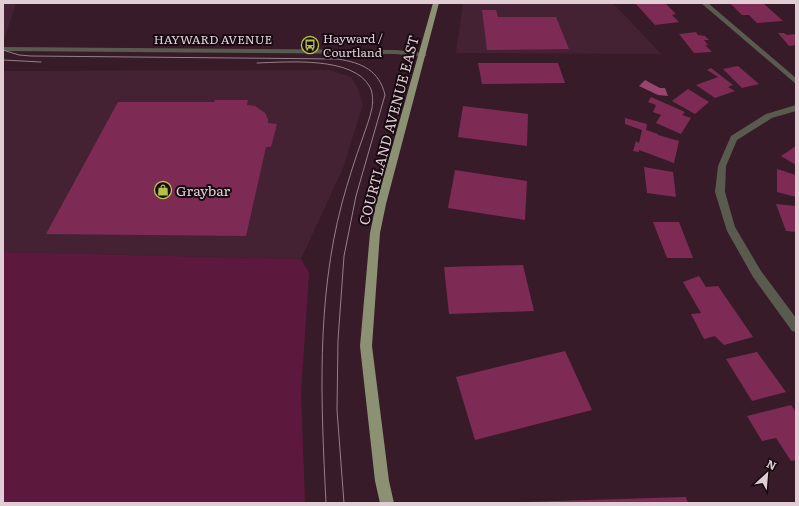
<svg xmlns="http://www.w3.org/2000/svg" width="799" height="506" viewBox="0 0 799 506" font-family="Literata,serif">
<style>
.built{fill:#452233}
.green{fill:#5d183d}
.water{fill:#99456e}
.building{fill:#7d2b55}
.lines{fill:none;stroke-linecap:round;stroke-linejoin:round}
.minor{fill:#595b4e;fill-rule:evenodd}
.major{fill:#8c9174;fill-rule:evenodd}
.tram{stroke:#967f89;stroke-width:1}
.labels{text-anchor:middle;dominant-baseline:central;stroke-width:4;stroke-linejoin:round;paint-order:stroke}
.far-poi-label{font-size:12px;fill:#e1ced5;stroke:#170a10;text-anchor:start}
.far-street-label{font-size:12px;fill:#e1ced5;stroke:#170a10}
.street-label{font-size:14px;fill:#e1ced5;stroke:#170a10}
.poi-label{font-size:14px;fill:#e1ced5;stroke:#170a10;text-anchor:start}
</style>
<rect width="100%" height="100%" fill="#371b28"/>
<path class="built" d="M3,3H16L3,43Z
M463,3H613L661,54L456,53Z
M329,70L351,77L357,87L363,104L343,168L301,259L3,252V71Z"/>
<path class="green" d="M3,252L301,259L309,273L301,393L305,503H3Z"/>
<path class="water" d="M645,80L660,88H665L668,96L658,95L639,86Z"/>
<path class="building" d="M635,3H665L676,14L672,15L679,22L655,25Z
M730,3H763L783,21L757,23L749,15H742Z
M482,10H496L498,17H556L569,49L487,50Z
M696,32L698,35L705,36L709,40H704L708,45H705L712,52L694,53L679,34Z
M778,33H784L787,35L796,34V45L789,46Z
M478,63H558L565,83L482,84Z
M738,66L759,84L742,88L723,69Z
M711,68L733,85L728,87L735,91L715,98L696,85L718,77L707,70Z
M688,89L709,102L695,114L672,101Z
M651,97L685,112L682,115L691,118L681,134L656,123L661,115L653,112L656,105L648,102Z
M215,100H248L247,105L255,106L265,113L268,119V123L277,124L271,147H266L246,236L46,234L118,102H214Z
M463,106L528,114L527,146L458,137Z
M625,118L647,124L646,130L658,134V135L679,141L674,163L639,150V152L633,151L636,141L639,143L642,130L625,124Z
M796,146V165L781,156Z
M644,167L673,172L676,197L647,193Z
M777,169L796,175V197L777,192Z
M455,170L527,181L525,220L448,208Z
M776,204L796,206V232L786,231Z
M653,222H679L693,258H667Z
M523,265L534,311L449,314L444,267Z
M699,276L706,287L718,286L753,337L724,345L715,336L704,339L691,314L701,313L683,282Z
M565,351L592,410L475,440L456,377Z
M757,352L786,392L752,401L726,359Z
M791,405L796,412V460L791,461L776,438L762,441L747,416Z
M686,497L688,503H523V502Z"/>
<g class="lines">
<path class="minor" d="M701,3H708L796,78V84Z
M3,47L396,50L423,53L427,55L423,57L396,54L3,51Z
M796,105V111L772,118L737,140L726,166L725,192L735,227L761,271L796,318V332L792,331L753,277L727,231L715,192L718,166L731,136L766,114Z"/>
<path class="major" d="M433,3H439L386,204L380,233L372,346L389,481L394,503H380L375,481L360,346L370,233L376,204Z"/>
<path class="tram" d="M3,50L19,55L31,56L338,59C362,63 379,70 385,95L356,196L344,256L338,340L337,410L344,503
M3,60L41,62
M257,63C288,62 353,56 370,87C373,93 373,102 372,108C370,118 366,128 363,137C355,159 348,181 342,203C316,301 321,403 326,503"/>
</g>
<defs>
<g id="bus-ring" transform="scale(0.9)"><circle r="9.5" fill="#170a10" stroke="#b6c149" stroke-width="1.5"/><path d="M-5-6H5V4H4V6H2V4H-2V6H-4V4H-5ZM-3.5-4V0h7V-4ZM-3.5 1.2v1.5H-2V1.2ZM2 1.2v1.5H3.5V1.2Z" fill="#b6c149"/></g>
<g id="shop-ring" transform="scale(0.9)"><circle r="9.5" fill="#170a10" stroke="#b6c149" stroke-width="1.5"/><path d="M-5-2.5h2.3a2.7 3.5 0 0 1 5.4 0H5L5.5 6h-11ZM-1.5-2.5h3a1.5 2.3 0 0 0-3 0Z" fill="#b6c149"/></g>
</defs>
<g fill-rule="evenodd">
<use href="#bus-ring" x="310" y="45"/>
<use href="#shop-ring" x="163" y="190"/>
</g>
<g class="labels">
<g class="far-poi-label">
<text x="323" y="38">Hayward /<tspan x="323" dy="14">Courtland</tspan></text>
</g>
<g class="far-street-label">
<text x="213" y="39">HAYWARD AVENUE</text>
</g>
<g class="street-label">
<text transform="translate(388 130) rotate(-75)">COURTLAND AVENUE EAST</text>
</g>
<g class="poi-label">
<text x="176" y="190">Graybar</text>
</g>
</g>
<rect width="799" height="506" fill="none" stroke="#e1ced5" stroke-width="8"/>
<g transform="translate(767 474) rotate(26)" stroke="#170a10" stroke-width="3" paint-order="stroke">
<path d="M0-3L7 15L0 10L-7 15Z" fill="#e1ced5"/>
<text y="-6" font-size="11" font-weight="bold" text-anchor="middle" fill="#e1ced5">N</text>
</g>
</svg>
